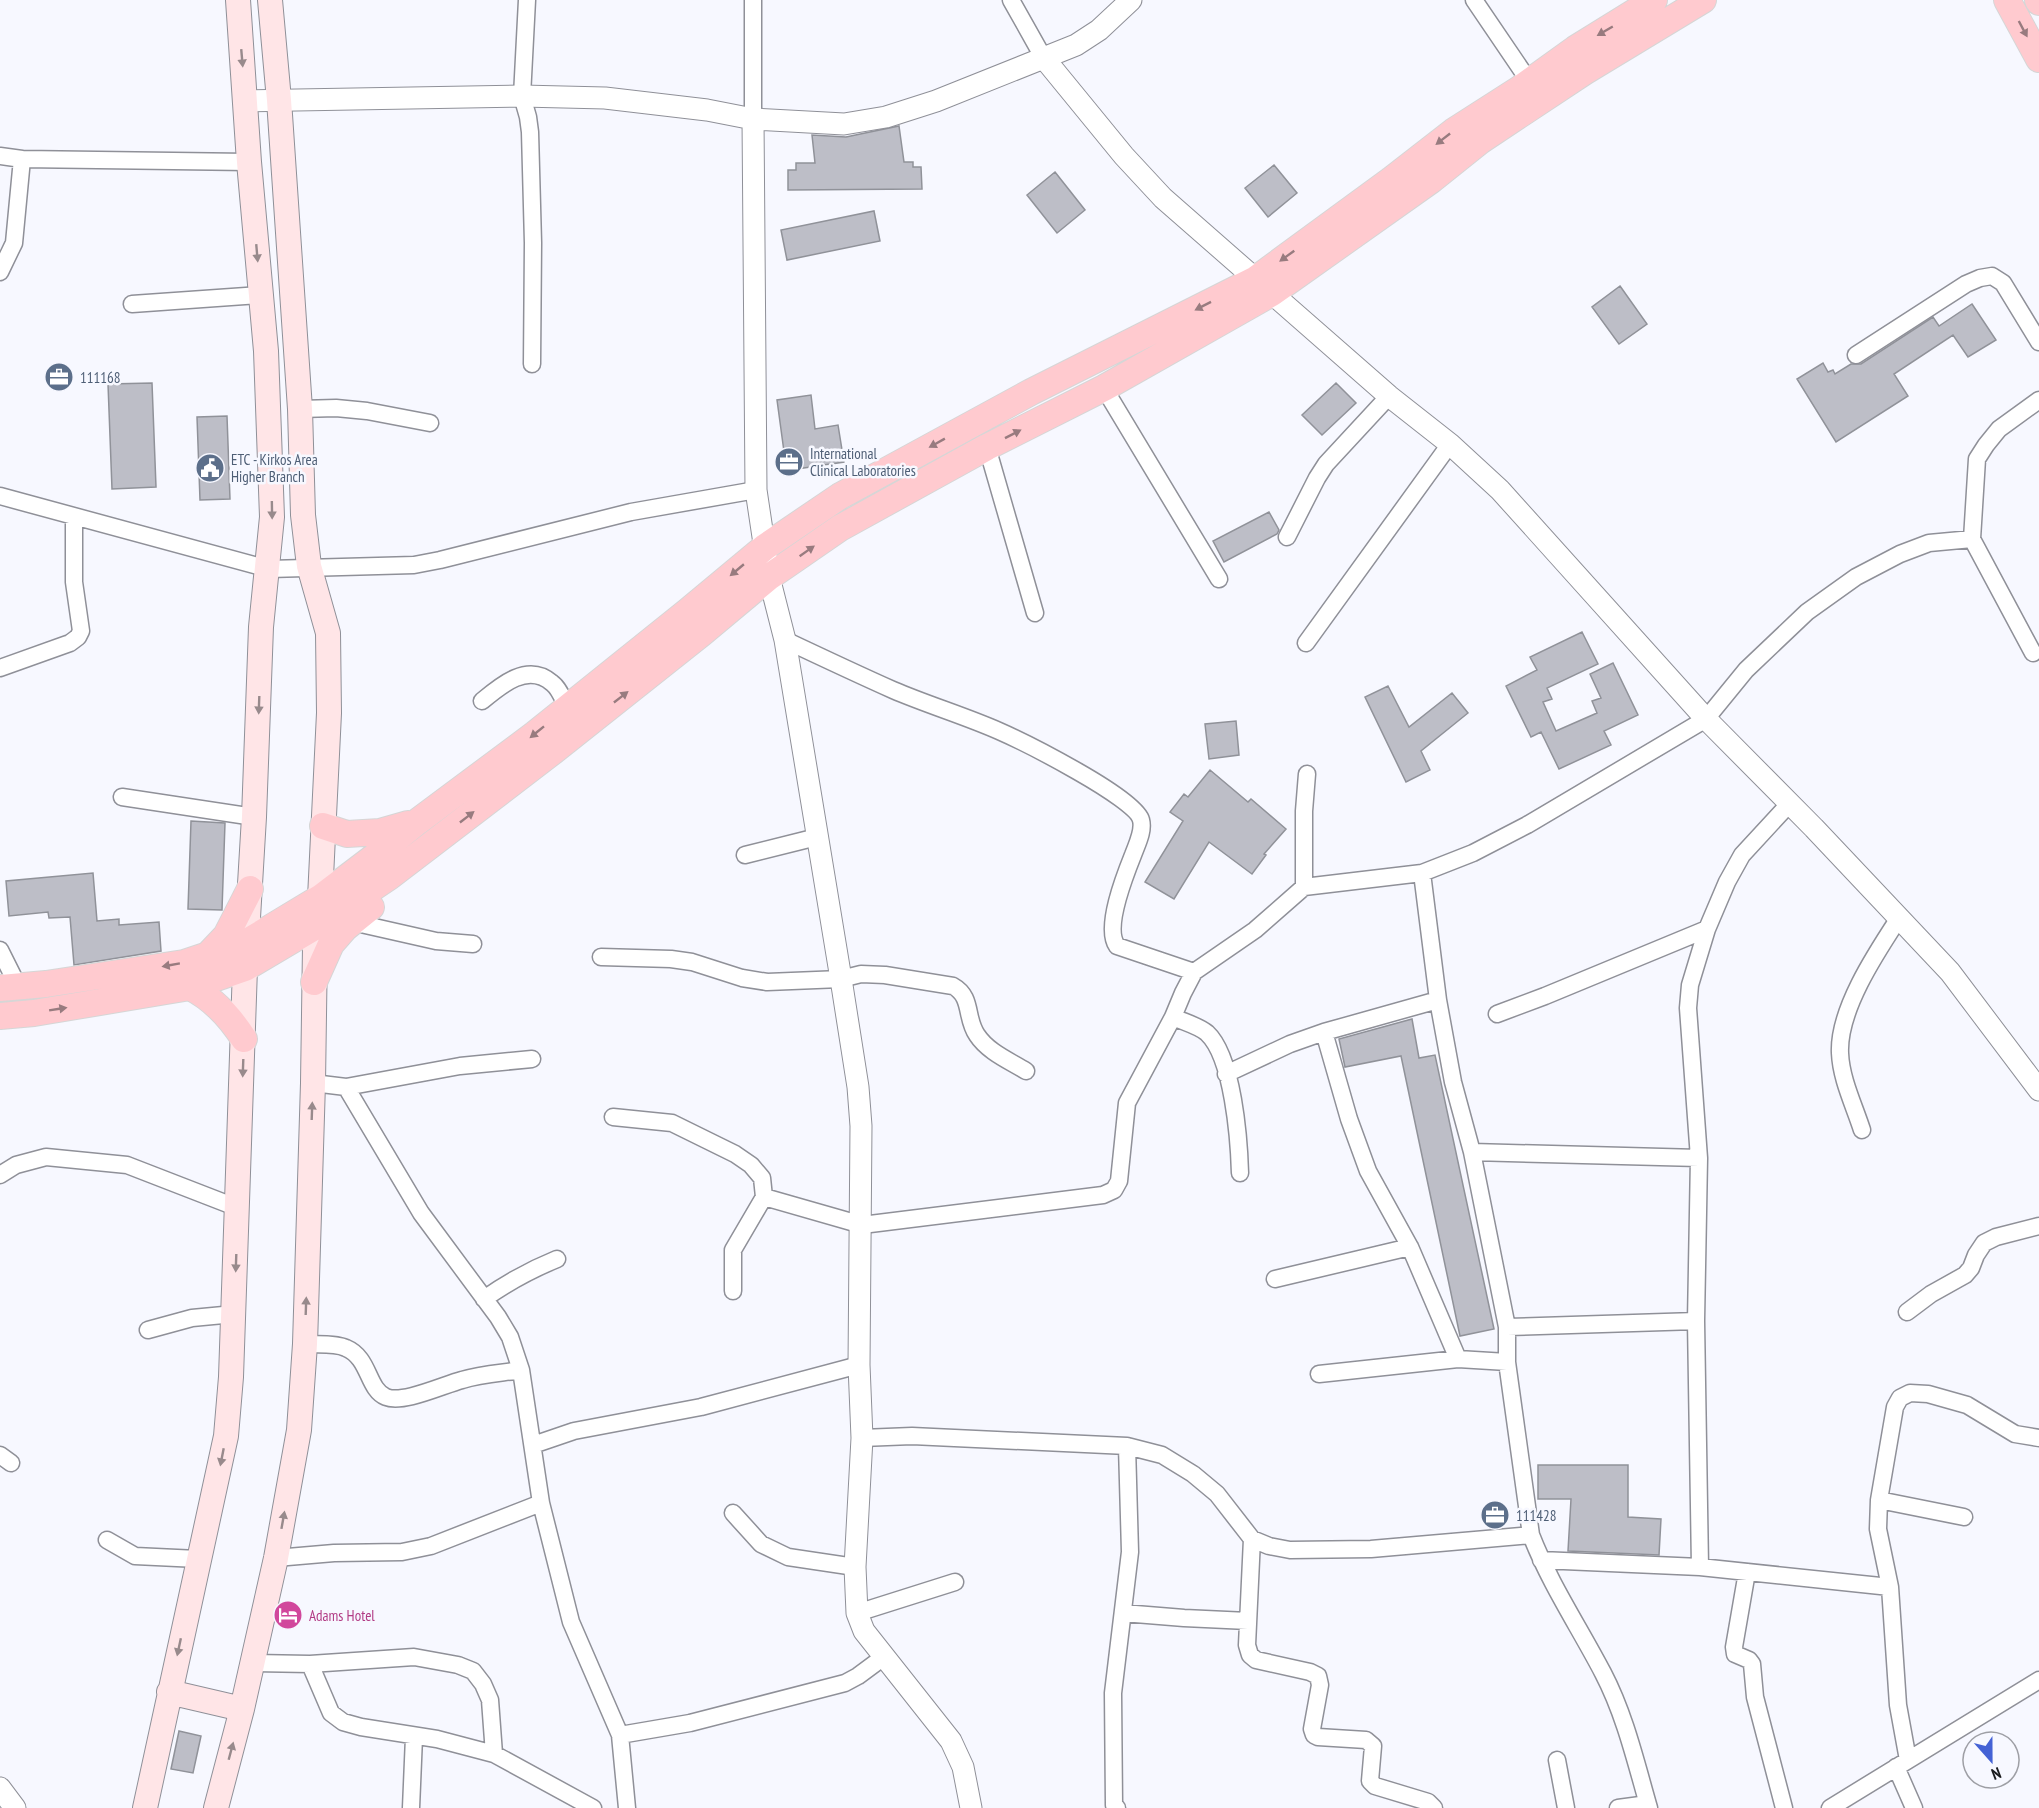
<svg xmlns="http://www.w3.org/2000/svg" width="2039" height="1808" viewBox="0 0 2039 1808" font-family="'PT Sans Narrow',sans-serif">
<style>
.building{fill:#bdbec7;stroke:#909299;stroke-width:1.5}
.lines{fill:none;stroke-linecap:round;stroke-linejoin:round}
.minor-casing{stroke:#8f9098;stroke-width:19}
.tertiary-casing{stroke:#8f9098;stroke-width:23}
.secondary-casing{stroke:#8f9098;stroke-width:26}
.primary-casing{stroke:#d6d6d6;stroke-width:28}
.minor{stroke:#fff;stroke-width:16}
.tertiary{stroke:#fff;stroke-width:21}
.secondary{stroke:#ffe5e7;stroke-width:24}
.primary{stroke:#ffcacf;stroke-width:26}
.oneway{fill:#987b7f}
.oneway2{fill:#988a8c}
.labels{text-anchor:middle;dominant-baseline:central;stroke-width:5;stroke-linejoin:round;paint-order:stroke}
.service-label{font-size:15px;fill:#4e5e75;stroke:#f7f8ff;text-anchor:start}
.hotel-label{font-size:15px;fill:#b23c85;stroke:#f7f8ff;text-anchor:start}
</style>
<rect width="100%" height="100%" fill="#f7f8ff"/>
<path class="building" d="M899,126L904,162H913V167H921L922,189L788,190V170H796V163H815L812,135L846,137Z
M1274,165L1297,193L1268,217L1245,188Z
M1055,172L1085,210L1057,233L1027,195Z
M874,211L880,241L787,260L781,230Z
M1620,286L1647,324L1619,344L1592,307Z
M1972,304L1996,340L1968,357L1953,335L1894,374L1908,396L1836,442L1797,379L1823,363L1828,372L1833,370L1835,374L1851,364H1861L1933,317L1939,326Z
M152,383L156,487L112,489L108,384Z
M1336,383L1356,403L1322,435L1302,415Z
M811,395L815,429L838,425L844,462L797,469L790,466L785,459L777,400Z
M227,416L230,499L200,500L197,417Z
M1269,512L1279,530L1277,534L1224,562L1213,541Z
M1582,632L1598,664L1547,688L1552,699L1543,702L1556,731L1597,713L1592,701L1601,698L1590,674L1613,663L1638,715L1604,731L1611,745L1559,769L1541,732L1531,737L1506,686L1537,670L1530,657Z
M1388,686L1409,727L1452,693L1468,713L1421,751L1430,770L1406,782L1365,697Z
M1236,721L1239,755L1209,759L1205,724Z
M1210,770L1248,802L1251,799L1286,829L1264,854L1266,855L1252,874L1209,842L1174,899L1145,882L1183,821L1170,812L1184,794L1188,797Z
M191,821L225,823L222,910L188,909Z
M93,873L97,921L119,919V925L159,922L161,951L74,965L70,917L49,918L48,912L9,916L6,881Z
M1412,1019L1419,1058L1435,1055L1494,1329L1460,1336L1401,1056L1345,1067L1339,1039Z
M1538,1465H1628V1517L1661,1519L1659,1555L1568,1551L1571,1499H1538Z
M179,1731L201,1736L193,1773L171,1769Z"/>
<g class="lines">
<g class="minor-casing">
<path id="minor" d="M527,0L522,96L528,117L530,132L533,243L532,364
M753,0V119
M1011,0L1043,57
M1474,0L1529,81
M0,156L22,159
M0,272L14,243L22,159L249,162
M132,304L261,295
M1856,355L1966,284L1980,278L1992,276L2003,283L2039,342
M1104,388L1219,579
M300,409L336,408L367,411L430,423
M987,447L1035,613
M0,496L269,569L414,565L440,560L631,512L756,490
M1287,537L1317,478L1326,464L1389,396
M785,640C821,657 857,674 893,690C928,705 965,716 999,731C1024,742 1136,798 1141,820C1144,831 1137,844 1133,855C1125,875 1104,928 1117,946L1194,972
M1306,643L1450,444
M2033,653L1972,539L1977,459L1986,445L1999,429L2039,400
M0,668L70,643L78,637L81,631L74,582V517
M482,701C501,685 528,662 552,683C559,688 563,699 567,707
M1307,774L1304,811V887L1422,873
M122,797L254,817
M745,855L817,837
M352,922L436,941L473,944
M0,950L18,986
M601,957L671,959L692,962L742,978L767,982L841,979L861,974L885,975L953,986C973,997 965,1018 977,1035C988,1052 1010,1061 1026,1071
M1438,1000L1324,1032L1349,1119L1368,1171L1410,1247L1458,1359
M1497,1014L1545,996L1707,929
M1173,1017C1184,1022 1199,1026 1207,1033C1233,1057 1239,1139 1240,1173
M1226,1074L1290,1044L1324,1032
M313,1083L346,1087L460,1066L532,1059
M346,1087L421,1213L498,1317L510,1337L521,1370
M613,1117L672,1123L735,1154L751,1165L762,1178L764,1197L862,1225L1103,1195L1114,1190L1119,1181L1127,1103L1173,1017L1183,993L1194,972L1255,930L1304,887
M1862,1130C1854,1105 1841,1079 1840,1053C1838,1010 1876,953 1899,918
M1472,1152L1699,1158
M0,1175L16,1165L46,1157L127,1165L238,1208
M1275,1279L1410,1247
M733,1291V1250L764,1197
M484,1299C508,1282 530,1270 557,1259
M1907,1312L1931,1294L1965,1275L1971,1268L1976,1255L1984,1243L1996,1237L2039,1226
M1696,1321L1700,1567
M1507,1327L1472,1152L1453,1082L1438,1000L1422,873L1473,853L1527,825L1706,719L1746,670L1807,612L1856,577L1900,554L1929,543L1972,539
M148,1330L192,1318L234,1314
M305,1344C318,1345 335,1343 346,1348C370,1358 367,1389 386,1397C403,1404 443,1385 462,1380C481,1374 502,1373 521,1370L541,1503L571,1622L620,1735L690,1723L845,1683L858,1676L885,1656
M1319,1374L1458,1359L1507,1362
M862,1438L912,1436L1127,1446L1162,1455L1193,1474L1217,1494L1252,1539L1269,1546L1290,1550L1371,1549L1531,1535L1507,1362V1327L1696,1321L1699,1158L1688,1008L1690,985L1707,929L1727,882L1742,855L1790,803
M533,1445L574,1431L701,1407L859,1365
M0,1455L11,1463
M1879,1500L1964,1517
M733,1513L761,1544L788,1557L855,1567
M1531,1535C1550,1584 1579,1627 1603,1673C1625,1715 1636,1763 1649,1808
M1252,1539L1247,1645L1250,1655L1256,1660L1310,1672L1318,1676L1320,1685L1312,1729L1314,1735L1318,1737L1366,1740L1373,1746L1370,1781L1375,1786L1428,1802L1434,1808
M107,1540L135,1556L198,1559
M276,1558L334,1553L402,1552L431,1546L541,1503
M1541,1560L1700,1567L1890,1587
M1747,1572L1734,1647L1735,1654L1749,1660L1752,1664L1755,1697L1784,1808
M857,1613L955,1582
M1123,1613L1184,1618L1248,1621
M252,1663L310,1664L414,1657L458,1665L473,1671L483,1684L490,1700L494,1754L437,1739L361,1727L343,1722L331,1713L310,1664
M620,1735L627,1808
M494,1754L593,1808
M1557,1760L1566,1808
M1908,1760L1898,1705L1890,1587L1878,1529L1879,1500L1895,1407L1900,1398L1910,1393L1928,1394L1967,1405L2015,1434L2039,1438
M1896,1767L1914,1808
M411,1808L414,1737
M1117,1808L1114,1805L1113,1693L1130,1552L1127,1446
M1618,1808L1648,1804
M1830,1808L2039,1680"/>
</g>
<g class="tertiary-casing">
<path id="tertiary" d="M1043,57L1124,156L1163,198L1389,396L1450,444L1500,490L1706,719L1814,828L1950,972L2039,1090
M246,101L522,96L605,98L707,110L753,119L844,124L886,117L936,101L1076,45L1099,30L1131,0
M753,119L756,490L769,577L785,640L841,979L858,1087L861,1126L859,1365L862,1438L855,1567L857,1613L864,1631L951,1741L963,1767L971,1808
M0,1788L15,1808"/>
</g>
<g class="secondary-casing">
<path id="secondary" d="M169,1692L242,1709
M145,1808L226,1436L231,1377L245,968L254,817L261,627L272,517L266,351L249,162L238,0
M216,1808L242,1709L276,1558L299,1430L305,1344L313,1083L315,946L320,898L329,713L328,633L309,566L303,515L300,409L279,100L270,0"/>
</g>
<g class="primary-casing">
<path id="primary" d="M2007,0L2039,59
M2038,0L2039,2
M323,826L347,834L380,832L408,824
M207,956L226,936L250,889
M314,982L331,944L345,928L371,907
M190,987C214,999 230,1017 244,1039
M0,988L46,984L184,963L247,942L320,898L374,857L417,822L535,734L687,612L765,547L840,496L1031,392L1256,279L1391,180L1454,131L1518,90L1575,49L1654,0
M0,1016L34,1013L190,987L245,968L316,926L389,877L551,753L702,633L769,577L840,528L987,447L1104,388L1272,293L1430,181L1480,141L1584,72L1703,0"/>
</g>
<use href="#minor" class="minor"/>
<use href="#tertiary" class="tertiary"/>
<use href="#secondary" class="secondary"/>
<use href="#primary" class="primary"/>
</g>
<defs><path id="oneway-solid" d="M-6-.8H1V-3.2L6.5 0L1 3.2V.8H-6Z" transform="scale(1.5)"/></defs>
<g class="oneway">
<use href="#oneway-solid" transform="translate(2023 29) rotate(62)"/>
<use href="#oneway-solid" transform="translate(1605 31) rotate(150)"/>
<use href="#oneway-solid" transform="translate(1443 139) rotate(142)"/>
<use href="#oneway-solid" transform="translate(1287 256) rotate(144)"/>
<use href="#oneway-solid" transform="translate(1203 306) rotate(153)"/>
<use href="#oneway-solid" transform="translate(1013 434) rotate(-27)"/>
<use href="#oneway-solid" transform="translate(937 443) rotate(151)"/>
<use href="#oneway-solid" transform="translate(807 551) rotate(-35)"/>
<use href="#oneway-solid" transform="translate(737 570) rotate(140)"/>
<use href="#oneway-solid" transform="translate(621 697) rotate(-38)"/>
<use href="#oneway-solid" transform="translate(537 732) rotate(141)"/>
<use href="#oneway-solid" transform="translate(467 817) rotate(-38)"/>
<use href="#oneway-solid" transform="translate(171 965) rotate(170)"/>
<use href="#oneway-solid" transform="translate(58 1009) rotate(-9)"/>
</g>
<g class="oneway2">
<use href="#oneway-solid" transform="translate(242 58) rotate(85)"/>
<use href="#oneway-solid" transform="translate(257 253) rotate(85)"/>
<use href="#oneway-solid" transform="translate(272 510) rotate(89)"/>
<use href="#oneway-solid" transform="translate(259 705) rotate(92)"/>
<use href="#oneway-solid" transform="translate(243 1068) rotate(92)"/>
<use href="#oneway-solid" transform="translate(312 1111) rotate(-88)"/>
<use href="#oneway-solid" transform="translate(236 1263) rotate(92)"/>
<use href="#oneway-solid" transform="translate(306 1306) rotate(-88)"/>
<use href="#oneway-solid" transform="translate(222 1457) rotate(101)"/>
<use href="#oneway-solid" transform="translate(283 1520) rotate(-80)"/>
<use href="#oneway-solid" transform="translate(179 1647) rotate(102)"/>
<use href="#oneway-solid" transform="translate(231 1751) rotate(-75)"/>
</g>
<defs>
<g id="office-disc" transform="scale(1.5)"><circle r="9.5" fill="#5c6f8a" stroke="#f7f8ff"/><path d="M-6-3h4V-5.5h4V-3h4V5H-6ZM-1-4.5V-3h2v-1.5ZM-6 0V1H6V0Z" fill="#fff"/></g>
<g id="civic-disc" transform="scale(1.5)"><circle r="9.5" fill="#5c6f8a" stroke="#f7f8ff"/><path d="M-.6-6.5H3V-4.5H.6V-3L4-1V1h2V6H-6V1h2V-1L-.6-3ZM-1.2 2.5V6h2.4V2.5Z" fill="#fff"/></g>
<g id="hotel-disc" transform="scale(1.5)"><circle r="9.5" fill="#d1479c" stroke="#f7f8ff"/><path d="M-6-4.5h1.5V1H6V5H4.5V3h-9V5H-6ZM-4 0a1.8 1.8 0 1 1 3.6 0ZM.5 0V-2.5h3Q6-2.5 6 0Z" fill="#fff"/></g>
</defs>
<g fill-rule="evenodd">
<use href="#office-disc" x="59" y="377"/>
<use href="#office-disc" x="789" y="462"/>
<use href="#civic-disc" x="210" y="468"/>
<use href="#office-disc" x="1495" y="1515"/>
<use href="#hotel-disc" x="288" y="1615"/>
</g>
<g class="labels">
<g class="service-label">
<text x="80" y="377">111168</text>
<text x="810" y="453">International<tspan x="810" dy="17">Clinical Laboratories</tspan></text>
<text x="231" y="459">ETC - Kirkos Area<tspan x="231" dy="17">Higher Branch</tspan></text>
<text x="1516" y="1515">111428</text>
</g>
<g class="hotel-label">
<text x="309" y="1615">Adams Hotel</text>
</g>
</g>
<g transform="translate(1991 1760) rotate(159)"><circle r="28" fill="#f7f8ff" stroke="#9e9fa5" stroke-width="1.5"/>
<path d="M0-4.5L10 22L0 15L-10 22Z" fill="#4462d5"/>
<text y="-9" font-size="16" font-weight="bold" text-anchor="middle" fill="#191a1d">N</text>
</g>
</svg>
